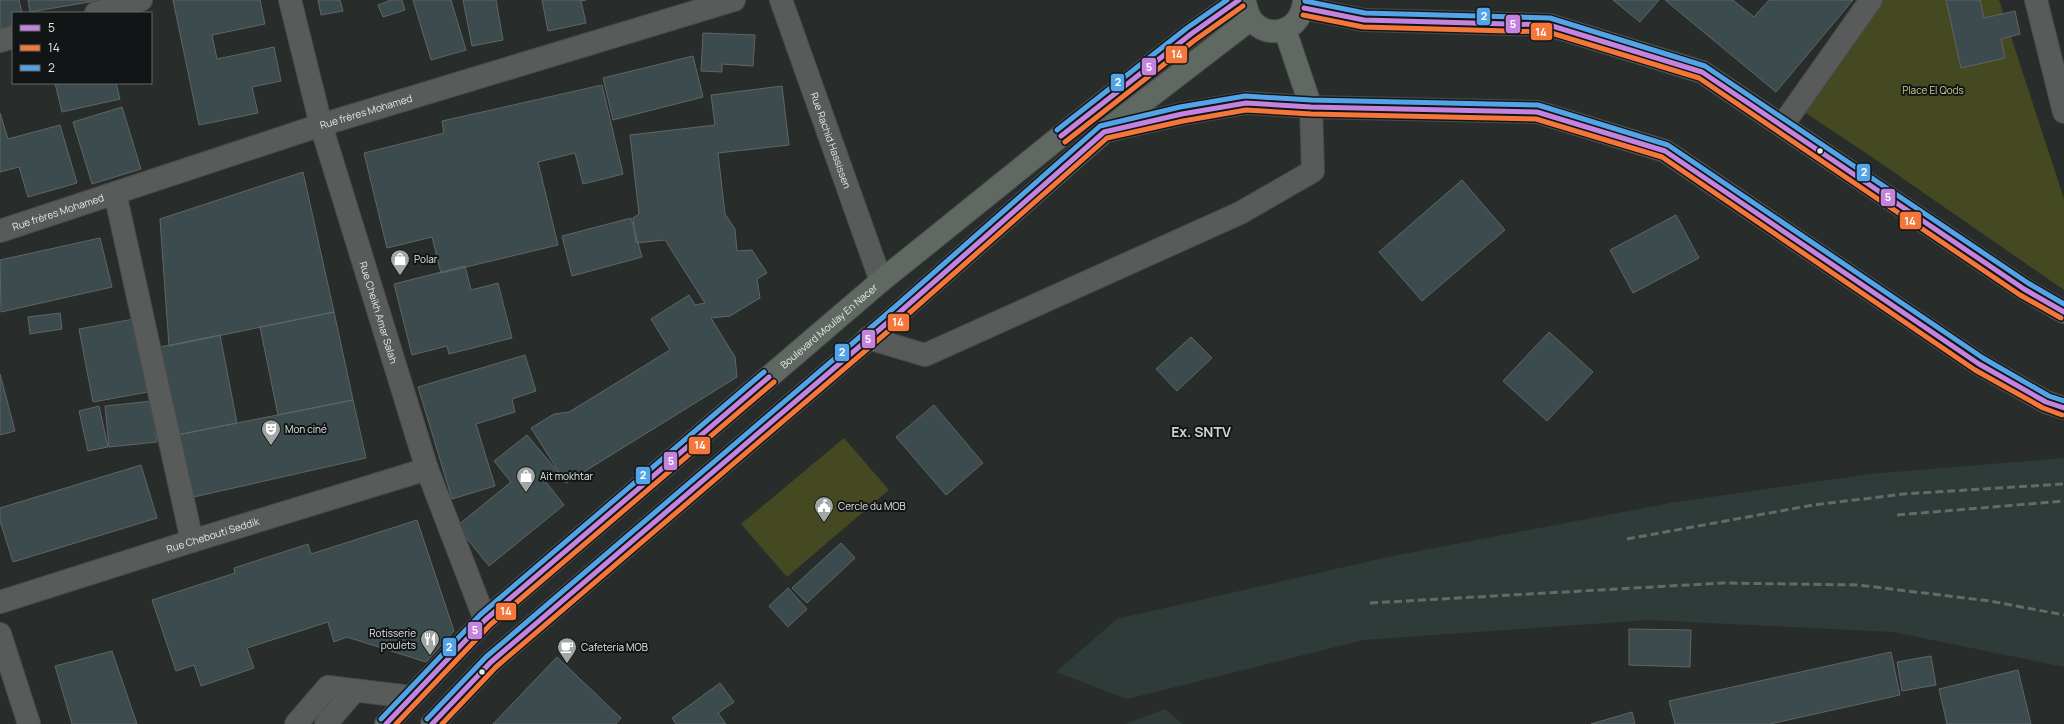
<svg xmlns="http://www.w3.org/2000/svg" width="2064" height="724" viewBox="0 0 2064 724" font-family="Manrope,sans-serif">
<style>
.built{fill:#2f3b39}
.green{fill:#454921}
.building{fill:#3c4b4d;stroke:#616565}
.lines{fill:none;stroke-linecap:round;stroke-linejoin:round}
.minor-casing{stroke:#484b4a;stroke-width:24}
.major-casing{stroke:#484b4a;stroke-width:24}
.minor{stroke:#585b5a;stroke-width:22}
.major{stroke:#5f6962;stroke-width:22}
.rail{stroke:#676968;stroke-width:3;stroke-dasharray:8 4;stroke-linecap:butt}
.bus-1-casing{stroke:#121515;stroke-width:8}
.bus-2-casing{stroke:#121515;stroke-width:8}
.bus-3-casing{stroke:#121515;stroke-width:8}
.bus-1{stroke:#c483df;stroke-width:5}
.bus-2{stroke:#f5763a;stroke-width:5}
.bus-3{stroke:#53a3e8;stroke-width:5}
.bus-dot{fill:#e4e8e7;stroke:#121515;stroke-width:1.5}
.labels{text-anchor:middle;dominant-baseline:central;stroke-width:4;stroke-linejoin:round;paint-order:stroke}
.park-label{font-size:10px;fill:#ccd487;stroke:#121515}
.street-label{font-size:10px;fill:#e4e8e7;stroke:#121515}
.poi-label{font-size:10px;fill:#e4e8e7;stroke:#121515;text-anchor:start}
.district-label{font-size:14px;font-weight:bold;fill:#ccd4d2;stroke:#121515}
.line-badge{stroke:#121515;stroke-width:1.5}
.badge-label{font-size:11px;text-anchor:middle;font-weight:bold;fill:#fff}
</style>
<rect width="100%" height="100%" fill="#282d2b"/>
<path class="built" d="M2064,458V667L1893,632L1649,620L1363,640L1127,699L1056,672L1117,619L1388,557L1670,503L1870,474Z
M1165,709L1183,724H1125Z"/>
<path class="green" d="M1874,0H1999L2064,199V290L1869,155L1786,100Z
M844,438L889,490L787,577L741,524Z"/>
<path class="building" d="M0,0H19L22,13H13V36L0,40Z
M28,0H101L30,12Z
M173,0H260L265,24L212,35L217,59L274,47L281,81L252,87L258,113L199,125Z
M318,0H340L343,11L321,15Z
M391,0H402L405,10L383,17L378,5Z
M413,0H451L466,50L431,60Z
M463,0H496L503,40L472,46Z
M542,0H586L581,1L586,23L548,31Z
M1613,0H1659L1640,22Z
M1665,0H1733L1754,17L1769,0H1853L1776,92Z
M1946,0H1980L1984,18L2015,11L2020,34L2001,39L2005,58L1961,68Z
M703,33L755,35L753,66L722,64V72L701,71Z
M693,56L703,97L613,120L603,78Z
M55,83H116L120,99L62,112Z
M602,85L623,174L583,184L575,153L538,162L558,245L441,273L432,237L387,248L364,153L444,133L442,121Z
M782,86L789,145L718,153L725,214L735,229L737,251L752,250L767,273L757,279L760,298L730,316L711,318L735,357L737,377L566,483L531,428L554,414L569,412L670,350L651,319L689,295L695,305L705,303L665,240L636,243L633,218L639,214L630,135L715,125L711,95Z
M122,107L141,169L92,184L73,122Z
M0,113L8,139L60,125L77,183L28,197L19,167L0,172Z
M303,172L334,312L169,346L160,219Z
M1462,180L1505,230L1422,301L1379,252Z
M1676,215L1699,258L1633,293L1610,250Z
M631,218L642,257L572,276L562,236Z
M100,238L112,287L1,312L0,260Z
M465,266L471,290L498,283L512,338L449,354L447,346L412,355L394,284Z
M334,312L353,400L278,415L260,327Z
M60,313L62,329L30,334L28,317Z
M134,319L148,392L93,402L79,329Z
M1549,332L1593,372L1547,421L1503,381Z
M220,335L237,423L177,435L160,347Z
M1191,337L1212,358L1177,391L1156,369Z
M525,355L536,391L512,399L515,412L476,424L495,486L452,499L418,387Z
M0,374L15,431L0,435Z
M353,400L366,458L185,499L177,435Z
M153,401L157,442L109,447L105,406Z
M934,405L983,463L946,495L896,437Z
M99,406L108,447L88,451L79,411Z
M527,435L558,472L546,482L564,505L489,566L457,526L511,482L494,461Z
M141,465L157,518L13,562L0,521V508Z
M417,520L454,631L426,662L347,637L334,642L328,622L247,648L254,668L201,686L194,665L176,671L152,600L235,573L234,568L308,544L311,554Z
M841,543L855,558L807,603L792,588Z
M788,588L807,609L788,627L769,606Z
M1629,629L1691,630L1690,667L1629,665Z
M112,651L137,724H72L55,666Z
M1891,652L1900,695L1770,724H1675L1669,701Z
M1931,656L1936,685L1902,691L1897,662Z
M557,657L621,718L616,724H493Z
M2018,670L2031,724H1947L1939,689Z
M720,683L734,702L718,713L726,724H676L672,718Z
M1632,712L1635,724H1591Z"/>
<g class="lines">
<g class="minor-casing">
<g id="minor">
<path id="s1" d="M290,0L321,125L427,469L485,620"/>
<path id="s2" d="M781,0L881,281"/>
<path d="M2036,0L2064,112"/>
<path d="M96,13L141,0"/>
<path d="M0,41L13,37"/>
<path d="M1782,126L1871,0"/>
<path d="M115,193L192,541"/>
<path id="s3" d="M0,231L321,125L734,0"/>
<path d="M868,338L925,355L1240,213L1313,171L1311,107"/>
<path id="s4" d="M0,602L192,541L427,469"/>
<path d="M0,634L29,724"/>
<path d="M296,724L328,687L411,697"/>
<path d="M326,724L355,690"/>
</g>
</g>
<g class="major-casing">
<g id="major">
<path d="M1246,6C1253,43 1302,38 1304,0"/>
<path d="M1304,8L1364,20L1549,25L1702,72L2024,289L2064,312"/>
<path d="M1285,30L1311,107"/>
<path d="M1111,130L1182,114L1246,103L1311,107L1537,112L1665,151L1979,364L2046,402L2064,408"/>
<path id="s5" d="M386,724L485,620L881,281L1087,115L1191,34L1239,0"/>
<path d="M432,724L491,662L901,311L1104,132L1251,19"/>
</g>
</g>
<use href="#minor" class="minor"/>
<use href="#major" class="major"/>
<path class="rail" d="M1897,515L2064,501
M1627,539L1813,505L1904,494L2064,484
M1370,603L1723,583L1858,585L1990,601L2064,615"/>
<g class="bus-1-casing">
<path id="bus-1" d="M1304,8L1364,20L1549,25L1702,72L2024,289L2064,312
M1061,136L1191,34L1239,0
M386,724L485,620L769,377
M432,724L491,662L901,311L1104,132L1182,114L1246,103L1311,107L1537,112L1665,151L1979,364L2046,402L2064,408"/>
</g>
<g class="bus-2-casing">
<path id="bus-2" d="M1303,15L1363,27L1548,32L1699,78L2020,295L2061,318
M1065,142L1195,40L1243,6
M396,724L490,625L774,382
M442,724L496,667L906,316L1107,138L1183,121L1246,110L1311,114L1536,119L1662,157L1975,370L2043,408L2062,415"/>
</g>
<g class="bus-3-casing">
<path id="bus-3" d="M1305,1L1365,13L1550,18L1705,66L2028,283L2064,304
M1057,130L1187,28L1227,0
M381,719L480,615L764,372
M427,719L486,657L896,306L1100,126L1180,107L1245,96L1311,100L1538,105L1668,145L1983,358L2049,396L2064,401"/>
</g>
<use href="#bus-1" class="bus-1"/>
<use href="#bus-2" class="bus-2"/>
<use href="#bus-3" class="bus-3"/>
</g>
<defs>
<g id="shop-pin" transform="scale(1)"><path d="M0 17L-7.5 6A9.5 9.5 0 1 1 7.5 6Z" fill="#a2a7a5" stroke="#121515"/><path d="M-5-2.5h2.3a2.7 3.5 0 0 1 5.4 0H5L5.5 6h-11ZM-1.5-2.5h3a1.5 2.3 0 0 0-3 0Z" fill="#fff"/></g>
<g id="theatre-pin" transform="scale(1)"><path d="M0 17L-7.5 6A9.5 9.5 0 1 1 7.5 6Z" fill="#a2a7a5" stroke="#121515"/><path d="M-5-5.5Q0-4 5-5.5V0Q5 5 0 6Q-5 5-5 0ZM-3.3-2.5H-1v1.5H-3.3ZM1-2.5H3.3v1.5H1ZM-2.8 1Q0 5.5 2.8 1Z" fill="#fff"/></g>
<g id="civic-pin" transform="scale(1)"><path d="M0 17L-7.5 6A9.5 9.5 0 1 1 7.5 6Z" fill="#a2a7a5" stroke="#121515"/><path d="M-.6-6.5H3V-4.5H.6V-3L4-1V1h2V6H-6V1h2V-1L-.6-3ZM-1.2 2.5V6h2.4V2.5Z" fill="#fff"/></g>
<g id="restaurant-pin" transform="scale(1)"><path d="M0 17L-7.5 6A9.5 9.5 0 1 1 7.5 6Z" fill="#a2a7a5" stroke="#121515"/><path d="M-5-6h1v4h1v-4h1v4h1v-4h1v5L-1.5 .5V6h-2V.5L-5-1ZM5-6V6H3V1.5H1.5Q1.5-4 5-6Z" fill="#fff"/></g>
<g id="cafe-pin" transform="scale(1)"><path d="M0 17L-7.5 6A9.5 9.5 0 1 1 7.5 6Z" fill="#a2a7a5" stroke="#121515"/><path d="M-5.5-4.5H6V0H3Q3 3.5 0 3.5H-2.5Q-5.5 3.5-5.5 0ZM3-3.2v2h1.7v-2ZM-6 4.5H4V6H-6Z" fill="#fff"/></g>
</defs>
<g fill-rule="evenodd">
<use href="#shop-pin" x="400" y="259"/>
<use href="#theatre-pin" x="271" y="429"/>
<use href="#shop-pin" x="526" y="476"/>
<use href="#civic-pin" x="824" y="506"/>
<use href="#restaurant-pin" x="430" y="639"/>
<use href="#cafe-pin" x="567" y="647"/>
</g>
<g class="bus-dot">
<circle cx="1820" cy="151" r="3.5"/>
<circle cx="482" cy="672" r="3.5"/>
</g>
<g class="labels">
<g class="park-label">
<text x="1933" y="90">Place El Qods</text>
</g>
<g class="street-label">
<text stroke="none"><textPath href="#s3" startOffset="385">Rue frères Mohamed</textPath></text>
<text stroke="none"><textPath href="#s2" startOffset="149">Rue Rachid Hassissen</textPath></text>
<text stroke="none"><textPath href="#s3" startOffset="61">Rue frères Mohamed</textPath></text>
<text stroke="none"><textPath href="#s1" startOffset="325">Rue Cheikh Amar Salah</textPath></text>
<text stroke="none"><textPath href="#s5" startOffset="596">Boulevard Moulay En Nacer</textPath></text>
<text stroke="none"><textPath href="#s4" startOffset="223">Rue Chebouti Seddik</textPath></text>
</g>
<g class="poi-label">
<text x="414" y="259">Polar</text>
<text x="285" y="429">Mon ciné</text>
<text x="540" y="476">Ait mokhtar</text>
<text x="838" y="506">Cercle du MOB</text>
<text x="416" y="633" text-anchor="end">Rotisserie<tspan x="416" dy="12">poulets</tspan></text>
<text x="581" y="647">Cafeteria MOB</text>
</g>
<g class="district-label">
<text x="1201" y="431">Ex. SNTV</text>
</g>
</g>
<g class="line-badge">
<rect x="1476" y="7" width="15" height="19" rx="4" fill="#53a3e8"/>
<rect x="1505" y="14" width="16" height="20" rx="4" fill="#c483df"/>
<rect x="1530" y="22" width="23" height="19" rx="4" fill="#f5763a"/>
<rect x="1165" y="45" width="23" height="19" rx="4" fill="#f5763a"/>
<rect x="1141" y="57" width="16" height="19" rx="4" fill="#c483df"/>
<rect x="1110" y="73" width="15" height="19" rx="4" fill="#53a3e8"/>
<rect x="1856" y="163" width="15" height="19" rx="4" fill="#53a3e8"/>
<rect x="1880" y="188" width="16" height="19" rx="4" fill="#c483df"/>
<rect x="1899" y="211" width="23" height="19" rx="4" fill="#f5763a"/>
<rect x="887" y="313" width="23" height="19" rx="4" fill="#f5763a"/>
<rect x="861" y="329" width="15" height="20" rx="4" fill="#c483df"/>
<rect x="834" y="343" width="16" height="19" rx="4" fill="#53a3e8"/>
<rect x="688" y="436" width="23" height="19" rx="4" fill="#f5763a"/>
<rect x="663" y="451" width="15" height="20" rx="4" fill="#c483df"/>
<rect x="635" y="466" width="16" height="19" rx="4" fill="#53a3e8"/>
<rect x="495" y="602" width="22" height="19" rx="4" fill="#f5763a"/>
<rect x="467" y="621" width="16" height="19" rx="4" fill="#c483df"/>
<rect x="442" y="637" width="15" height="20" rx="4" fill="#53a3e8"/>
</g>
<g class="badge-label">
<text x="1484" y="20">2</text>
<text x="1513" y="28">5</text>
<text x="1541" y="36">14</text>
<text x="1177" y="58">14</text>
<text x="1149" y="71">5</text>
<text x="1118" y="86">2</text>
<text x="1864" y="176">2</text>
<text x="1888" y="201">5</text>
<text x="1910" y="225">14</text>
<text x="898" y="326">14</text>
<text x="868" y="343">5</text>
<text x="842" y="356">2</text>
<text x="700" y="449">14</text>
<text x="671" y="465">5</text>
<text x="643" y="479">2</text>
<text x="506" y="615">14</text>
<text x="475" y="634">5</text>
<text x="449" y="651">2</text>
</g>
<rect x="12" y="12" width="140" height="72" fill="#121515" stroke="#666969"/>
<rect x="20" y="25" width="20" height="6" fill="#c483df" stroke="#666969"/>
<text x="48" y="32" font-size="12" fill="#e4e8e7">5</text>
<rect x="20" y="45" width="20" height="6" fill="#f5763a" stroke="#666969"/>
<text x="48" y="52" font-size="12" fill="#e4e8e7">14</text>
<rect x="20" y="65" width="20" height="6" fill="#53a3e8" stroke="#666969"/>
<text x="48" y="72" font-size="12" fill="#e4e8e7">2</text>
</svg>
